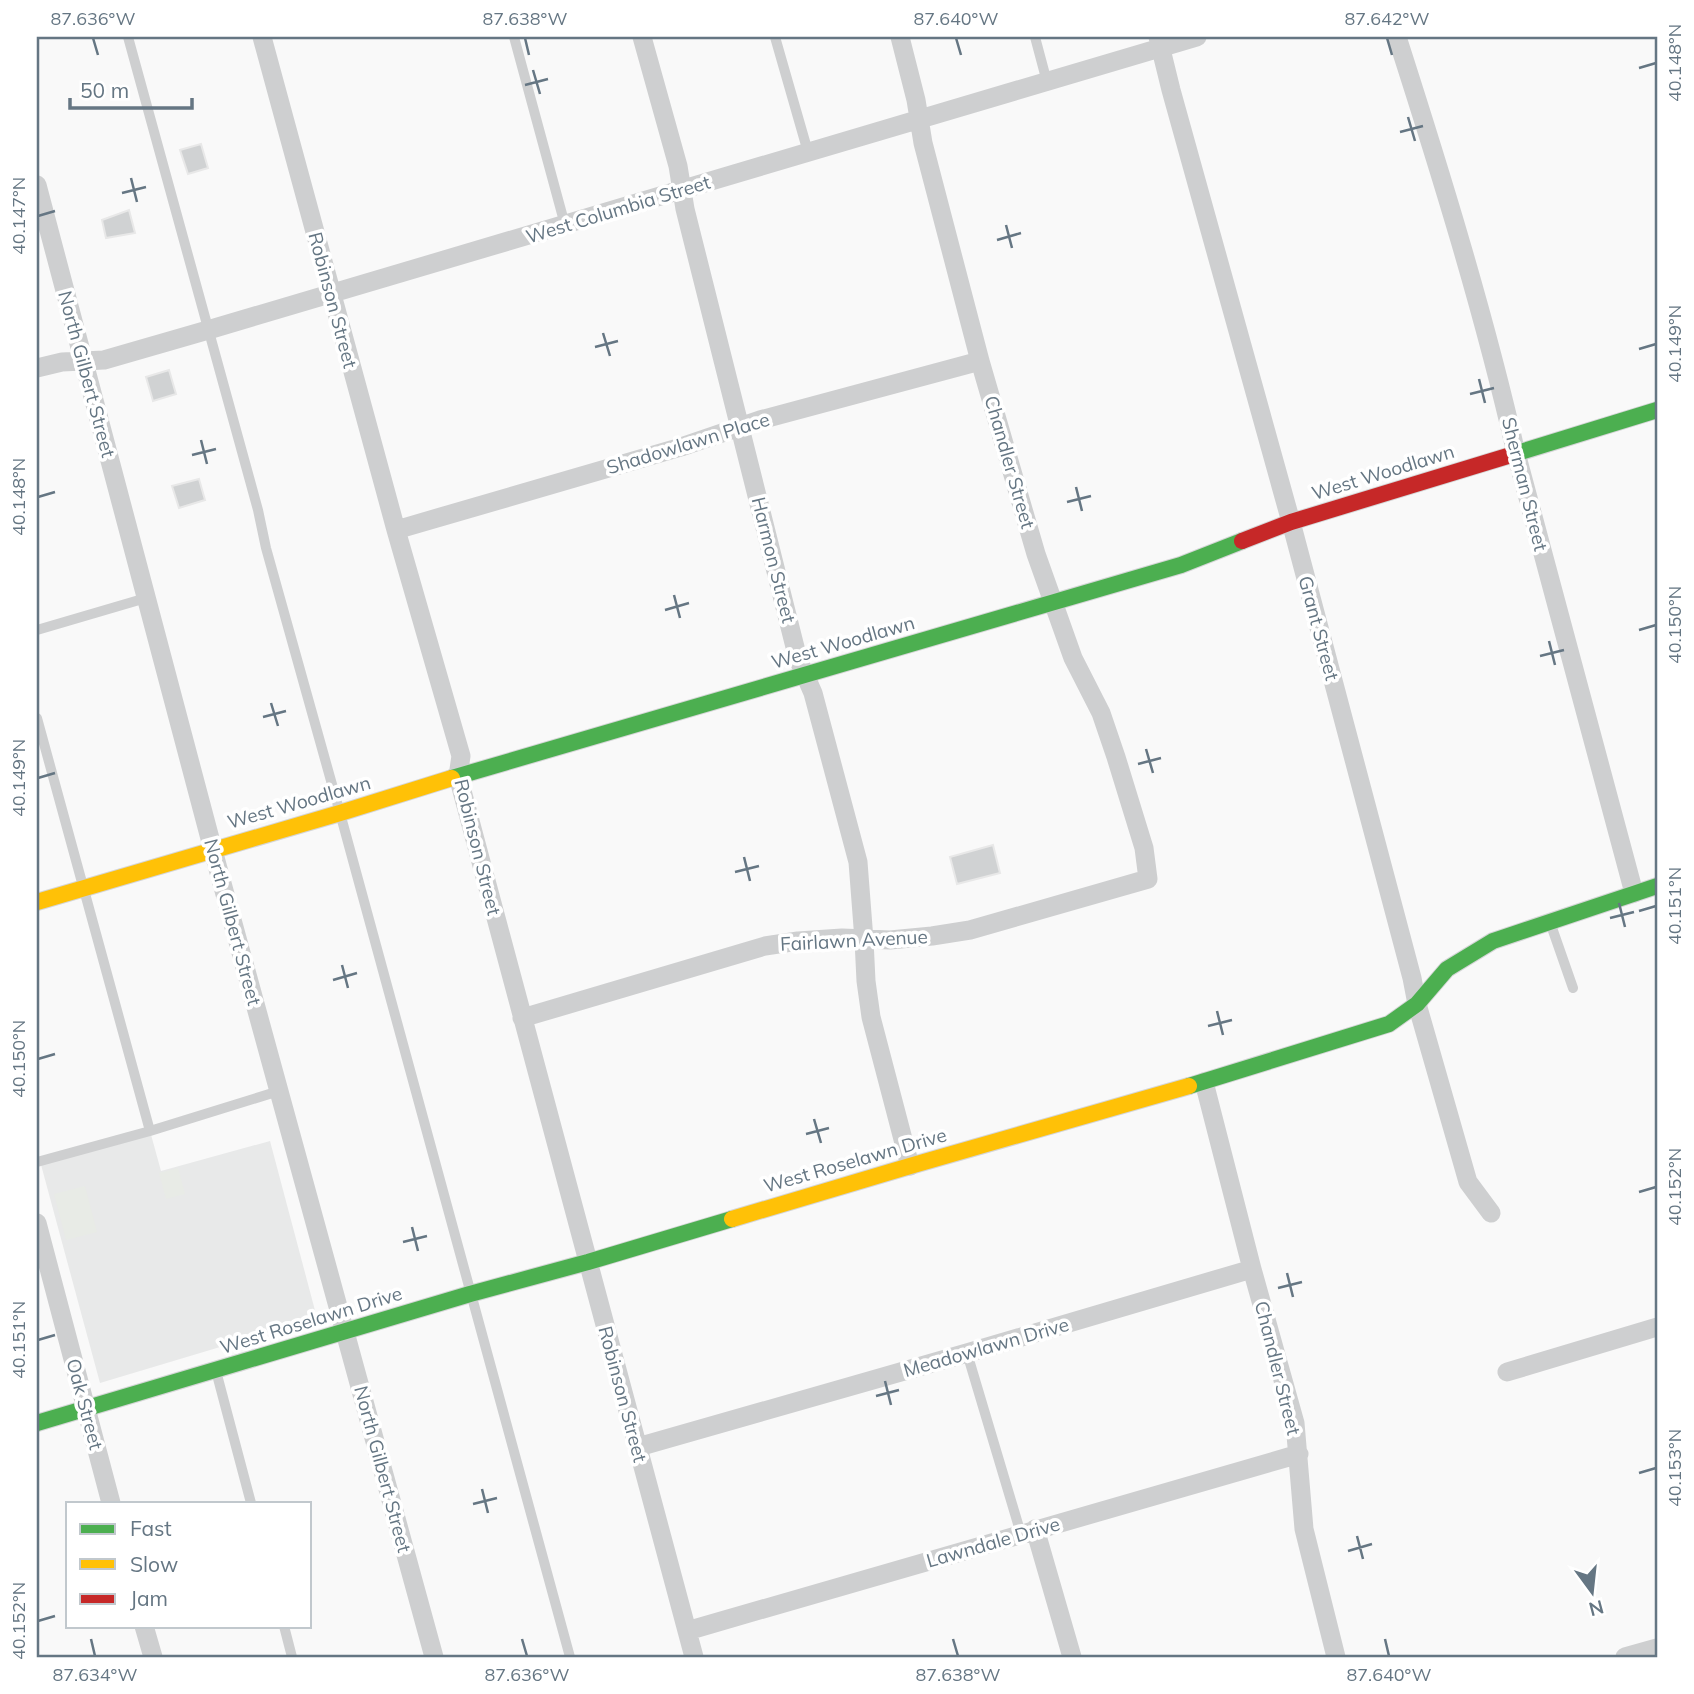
<svg xmlns="http://www.w3.org/2000/svg" width="1694" height="1694" viewBox="0 0 1694 1694" font-family="Mulish,sans-serif">
<style>
.built{fill:#e8e9e9}
.green{fill:#e8ebe6}
.building{fill:#d0d2d3;stroke:#e8e8e8;stroke-width:2}
.lines{fill:none;stroke-linecap:round;stroke-linejoin:round}
.fast-casing{stroke:#d5d6d7;stroke-width:18}
.slow-casing{stroke:#d5d6d7;stroke-width:18}
.jam-casing{stroke:#d5d6d7;stroke-width:18}
.lane{stroke:#cecfd0;stroke-width:10}
.street{stroke:#cecfd0;stroke-width:19}
.fast{stroke:#4caf50;stroke-width:16}
.slow{stroke:#ffc107;stroke-width:16}
.jam{stroke:#c62828;stroke-width:16}
.ticks{fill:none;stroke:#657683;stroke-width:2.5}
.labels{text-anchor:middle;dominant-baseline:central;stroke-width:7;stroke-linejoin:round;paint-order:stroke}
.street-label{font-size:19px;fill:#657683;stroke:#fff}
.neatline{fill:none;stroke:#657683;stroke-width:2.5}
.ticks-label{font-size:18px;text-anchor:middle;fill:#657683}
</style>
<rect width="100%" height="100%" fill="#f9f9f9"/>
<path class="built" d="M150,1131L161,1171L270,1141L317,1318L100,1383L40,1161Z"/>
<path class="green" d="M178,1168L185,1194L166,1199L159,1173Z
M85,1186L97,1232L66,1240L54,1194Z"/>
<path class="building" d="M201,144L208,168L188,174L180,150Z
M129,210L135,233L106,238L102,220Z
M169,370L176,394L153,401L146,377Z
M199,479L205,500L179,508L172,486Z
M993,845L1000,873L957,884L950,857Z"/>
<g class="lines">
<g class="fast-casing">
<path id="fast" d="M1511,455L1657,410
M452,778L1181,565L1242,541
M1189,1086L1389,1024L1417,1004L1447,969L1493,941L1657,886
M37,1423L470,1294L588,1262L732,1219"/>
</g>
<g class="slow-casing">
<path id="slow" d="M37,902L340,813L452,778
M732,1219L910,1166L1189,1086"/>
</g>
<g class="jam-casing">
<path id="jam" d="M1242,541L1291,522L1511,455"/>
</g>
<path class="lane" d="M128,37L258,510L266,548L340,813L570,1657
M514,37L565,225
M775,37L808,152
M1035,37L1047,82
M37,630L146,598
M37,718L150,1131
M1551,925L1573,988
M37,1162L150,1131L279,1091
M967,1353L1021,1534
M216,1371L251,1503
M284,1626L292,1657"/>
<path class="street" d="M262,37L396,530L461,756L458,776L694,1657
M642,37L678,166L685,209L798,659L813,693L858,862L864,940L866,981L871,1017L910,1166
M1158,37L1171,90L1291,522L1412,978L1417,1004L1468,1182L1491,1213
M1397,37C1441,174 1484,313 1516,453L1634,893
M37,185L217,865L434,1657
M37,368L62,362L104,360L208,330L1197,37
M396,530L681,447L760,420L980,361
M522,1018L765,946L798,941L842,938L890,940L932,936L970,930L1148,879L1144,848L1116,757L1101,713L1073,658L1036,554L980,361L923,143L916,100L900,37
M1204,1082L1252,1269L1295,1423L1304,1529L1336,1657
M37,1223L111,1503
M1507,1372L1657,1327
M638,1447L967,1353L1252,1269
M1035,1529L1072,1657
M144,1626L153,1657
M687,1631L1299,1454
M1625,1657L1657,1648"/>
<use href="#fast" class="fast"/>
<use href="#slow" class="slow"/>
<use href="#jam" class="jam"/>
</g>
<path class="ticks" d="M93,38L98,55M525,38L529,55M956,38L961,55M1387,38L1392,55M1639,68L1656,63M533,70L540,94M525,85L548,79M1408,117L1415,141M1400,132L1423,126M131,178L137,202M122,193L146,187M38,216L55,211M1006,225L1012,248M997,240L1021,233M603,333L610,356M595,347L618,341M1639,349L1656,344M1479,379L1485,403M1470,394L1494,388M201,440L207,464M192,455L216,449M1076,487L1082,511M38,497L55,492M1067,502L1091,496M674,595L680,618M665,610L689,603M1639,630L1656,625M1549,641L1555,665M1540,656L1564,650M271,703L278,726M263,717L286,711M1146,749L1153,773M1138,764L1161,758M38,778L55,773M744,857L750,881M735,872L759,866M1619,903L1625,927M1639,911L1656,906M1610,918L1634,912M342,965L348,988M333,980L357,973M1217,1011L1223,1035M1208,1026L1232,1020M38,1059L55,1054M814,1119L821,1143M806,1134L829,1128M1639,1192L1656,1187M412,1227L418,1251M403,1242L427,1236M1287,1273L1293,1297M1278,1288L1302,1282M38,1340L55,1335M885,1381L891,1405M876,1396L899,1390M1639,1473L1656,1468M482,1489L488,1513M473,1504L497,1498M1357,1536L1363,1559M1348,1551L1372,1544M38,1621L55,1616M91,1639L95,1656M522,1639L527,1656M953,1639L958,1656M1385,1639L1389,1656"/>
<g class="labels">
<g class="street-label">
<text transform="translate(618 209) rotate(-17)">West Columbia Street</text>
<text transform="translate(333 300) rotate(75)">Robinson Street</text>
<text transform="translate(87 374) rotate(75)">North Gilbert Street</text>
<text transform="translate(688 443) rotate(-17)">Shadowlawn Place</text>
<text transform="translate(1010 462) rotate(74)">Chandler Street</text>
<text transform="translate(1383 472) rotate(-17)">West Woodlawn</text>
<text transform="translate(1525 484) rotate(76)">Sherman Street</text>
<text transform="translate(774 560) rotate(76)">Harmon Street</text>
<text transform="translate(1319 628) rotate(75)">Grant Street</text>
<text transform="translate(843 642) rotate(-16)">West Woodlawn</text>
<text transform="translate(299 802) rotate(-16)">West Woodlawn</text>
<text transform="translate(478 847) rotate(76)">Robinson Street</text>
<text transform="translate(233 922) rotate(75)">North Gilbert Street</text>
<text transform="translate(854 940) rotate(-3)">Fairlawn Avenue</text>
<text transform="translate(855 1160) rotate(-16)">West Roselawn Drive</text>
<text transform="translate(311 1320) rotate(-17)">West Roselawn Drive</text>
<text transform="translate(986 1347) rotate(-16)">Meadowlawn Drive</text>
<text transform="translate(1278 1368) rotate(76)">Chandler Street</text>
<text transform="translate(623 1394) rotate(75)">Robinson Street</text>
<text transform="translate(85 1404) rotate(75)">Oak Street</text>
<text transform="translate(383 1469) rotate(75)">North Gilbert Street</text>
<text transform="translate(993 1542) rotate(-16)">Lawndale Drive</text>
</g>
</g>
<rect width="1694" height="1694" fill="none" stroke="#ffffff" stroke-width="77"/>
<rect x="66" y="1502" width="245" height="126" fill="#ffffff" stroke="#c1c8cd" stroke-width="2"/>
<rect x="80" y="1524" width="35" height="10" fill="#4caf50" stroke="#c1c8cd" stroke-width="2"/>
<text x="130" y="1536" font-size="21" fill="#657683">Fast</text>
<rect x="80" y="1559" width="35" height="10" fill="#ffc107" stroke="#c1c8cd" stroke-width="2"/>
<text x="130" y="1572" font-size="21" fill="#657683">Slow</text>
<rect x="80" y="1594" width="35" height="10" fill="#c62828" stroke="#c1c8cd" stroke-width="2"/>
<text x="130" y="1606" font-size="21" fill="#657683">Jam</text>
<g transform="translate(1592 1592) rotate(165)" stroke="#ffffff" stroke-width="5" paint-order="stroke">
<path d="M0-5L12 26L0 18L-12 26Z" fill="#657683"/>
<text y="-10" font-size="19" font-weight="bold" text-anchor="middle" fill="#657683">N</text>
</g>
<path d="M70 98v10h122v-10" fill="none" stroke="#657683" stroke-width="3.5"/>
<text x="80" y="98" font-size="21" fill="#657683" stroke="#ffffff" stroke-width="5" paint-order="stroke">50 m</text>
<rect x="38" y="38" width="1618" height="1618" class="neatline"/>
<g class="ticks-label">
<text x="93" y="25">87.636°W</text>
<text x="525" y="25">87.638°W</text>
<text x="956" y="25">87.640°W</text>
<text x="1387" y="25">87.642°W</text>
<text transform="translate(1675 63) rotate(-90)" y="6">40.148°N</text>
<text transform="translate(19 216) rotate(-90)" y="6">40.147°N</text>
<text transform="translate(1675 344) rotate(-90)" y="6">40.149°N</text>
<text transform="translate(19 497) rotate(-90)" y="6">40.148°N</text>
<text transform="translate(1675 625) rotate(-90)" y="6">40.150°N</text>
<text transform="translate(19 778) rotate(-90)" y="6">40.149°N</text>
<text transform="translate(1675 906) rotate(-90)" y="6">40.151°N</text>
<text transform="translate(19 1059) rotate(-90)" y="6">40.150°N</text>
<text transform="translate(1675 1187) rotate(-90)" y="6">40.152°N</text>
<text transform="translate(19 1340) rotate(-90)" y="6">40.151°N</text>
<text transform="translate(1675 1468) rotate(-90)" y="6">40.153°N</text>
<text transform="translate(19 1621) rotate(-90)" y="6">40.152°N</text>
<text x="95" y="1681">87.634°W</text>
<text x="527" y="1681">87.636°W</text>
<text x="958" y="1681">87.638°W</text>
<text x="1389" y="1681">87.640°W</text>
</g>
</svg>
